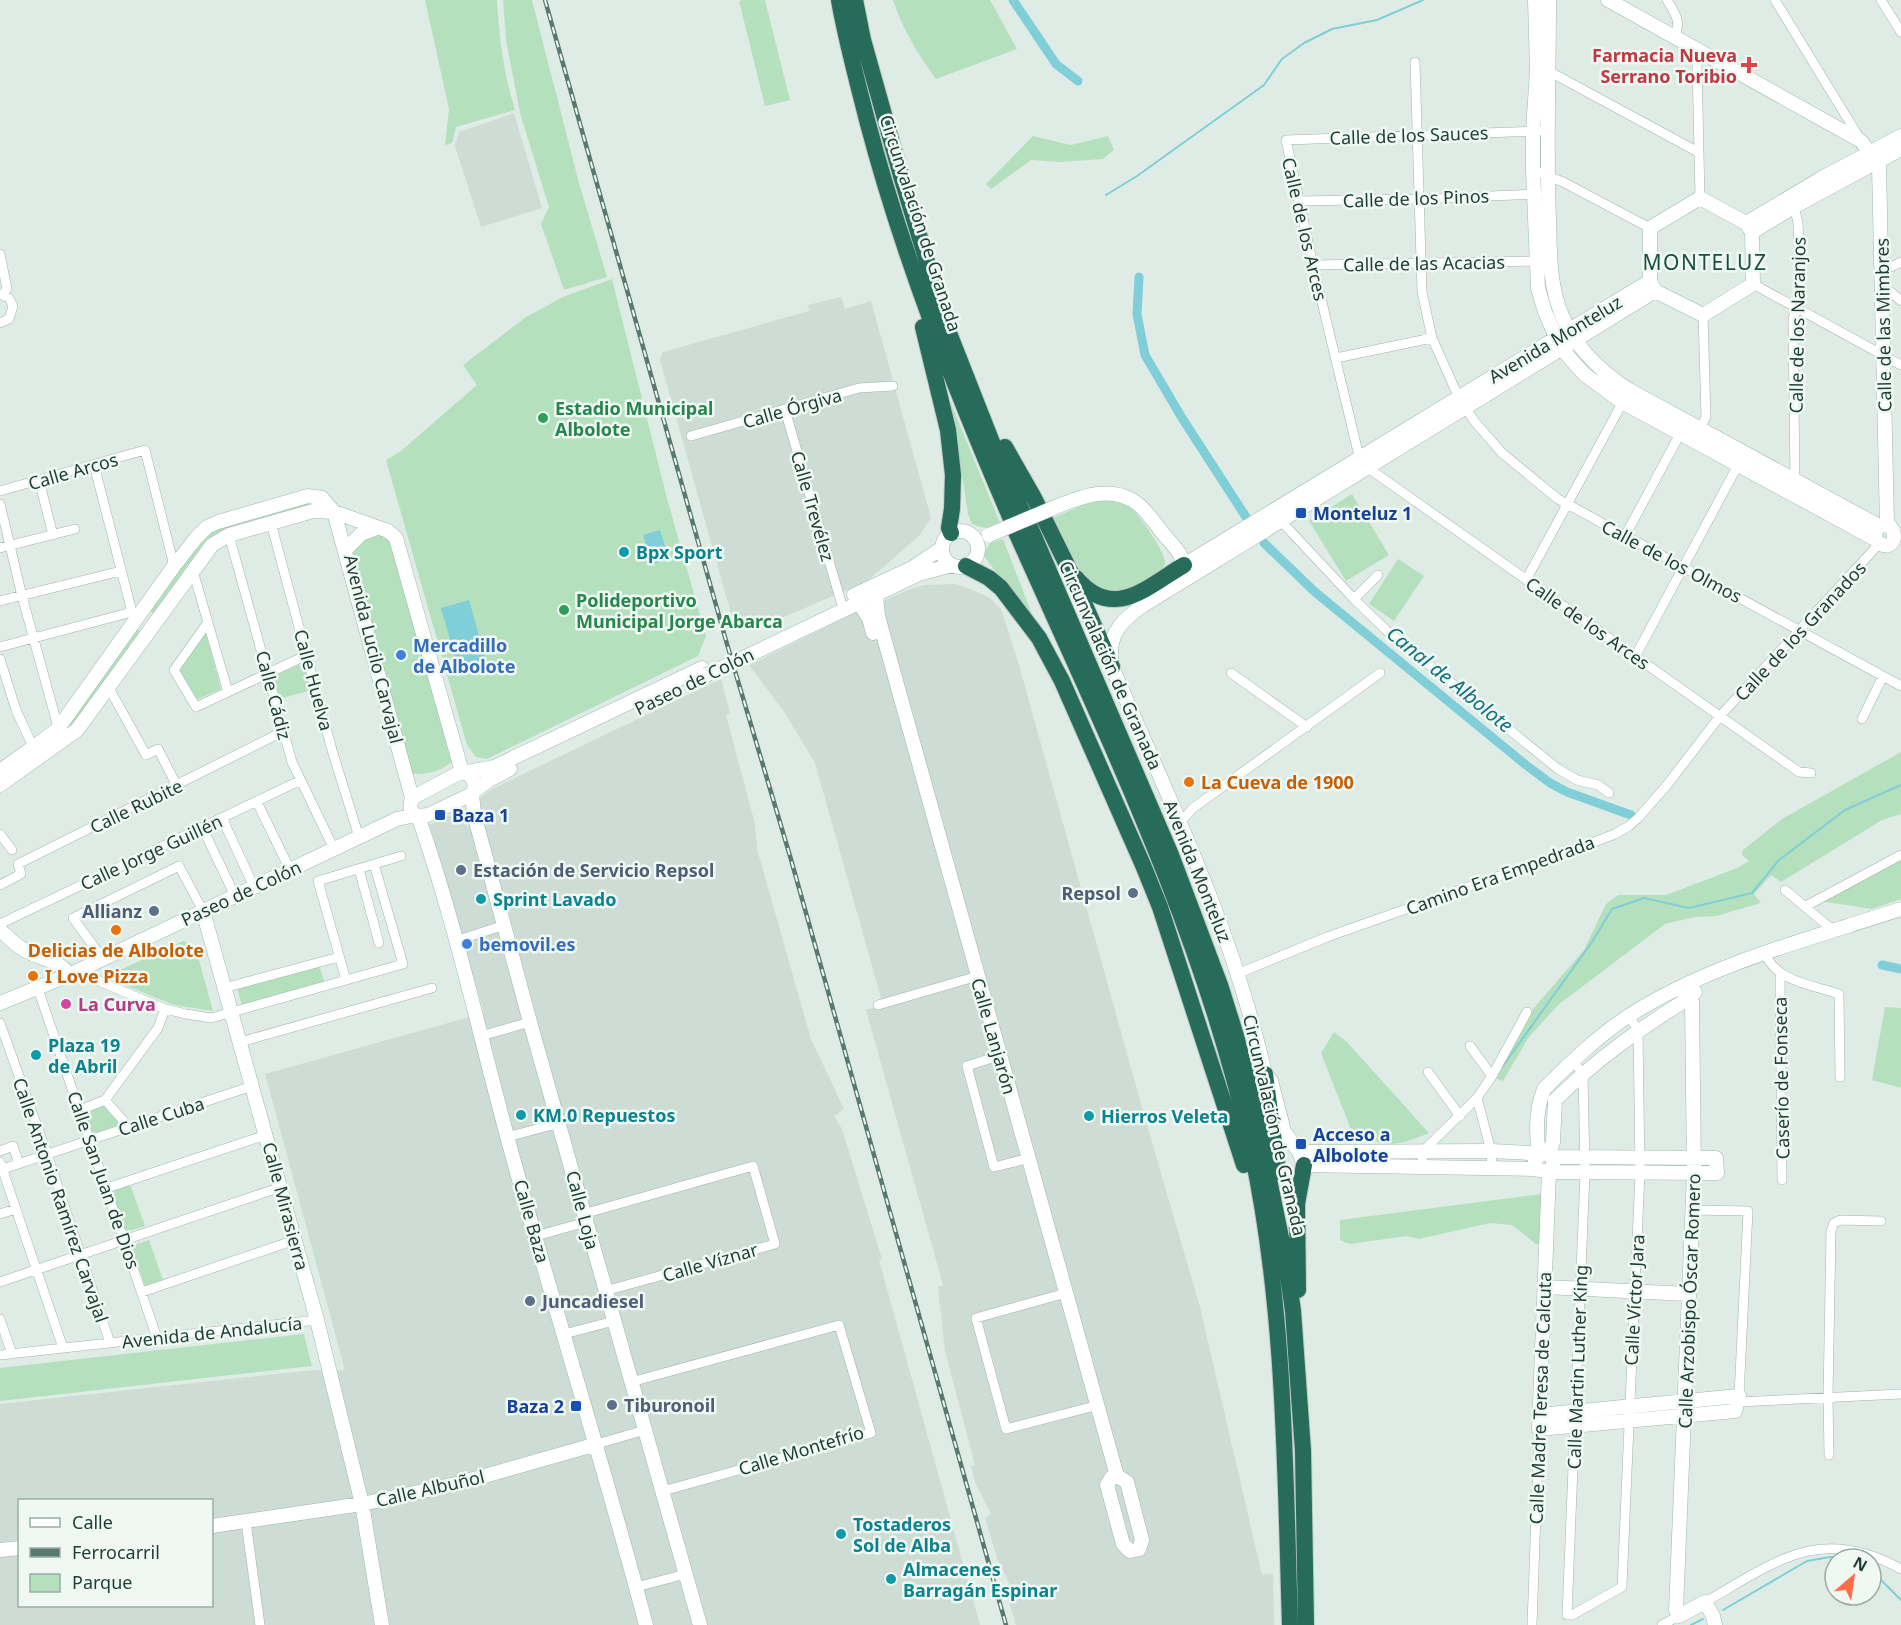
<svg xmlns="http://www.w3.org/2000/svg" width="1901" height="1625" viewBox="0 0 1901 1625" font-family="'Noto Sans',sans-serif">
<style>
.built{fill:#cddcd4;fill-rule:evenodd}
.green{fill:#b5e0be}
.water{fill:#80ced7}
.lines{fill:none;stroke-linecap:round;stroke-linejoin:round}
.stream{stroke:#80ced7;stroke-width:2}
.canal{stroke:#80ced7;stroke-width:9}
.street-casing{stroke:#a1b4ac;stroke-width:10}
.secondary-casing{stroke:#9cb9ad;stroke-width:15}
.highway-casing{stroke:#c0c9c6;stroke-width:18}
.street{stroke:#fff;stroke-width:9}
.secondary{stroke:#fff;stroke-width:14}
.highway{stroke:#276c5b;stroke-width:16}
.rail-casing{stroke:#58796f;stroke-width:4.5}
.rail{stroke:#eff8f3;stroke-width:2;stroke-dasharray:7;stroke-linecap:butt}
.secondary-bridge-casing{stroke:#9cb9ad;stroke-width:15;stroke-linecap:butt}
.secondary-bridge{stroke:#fff;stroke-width:14}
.health-dot{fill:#e0444e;stroke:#eff8f3;stroke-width:2}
.leisure-dot{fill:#2e9e5b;stroke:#eff8f3;stroke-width:2}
.transit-dot{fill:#1a4fb4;stroke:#eff8f3;stroke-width:2}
.culture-dot{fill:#0f9aa8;stroke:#eff8f3;stroke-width:2}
.shop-dot{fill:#3f7fe0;stroke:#eff8f3;stroke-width:2}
.food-dot{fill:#e8710a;stroke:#eff8f3;stroke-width:2}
.service-dot{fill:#5c6f8a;stroke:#eff8f3;stroke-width:2}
.hotel-dot{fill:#d1479c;stroke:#eff8f3;stroke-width:2}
.labels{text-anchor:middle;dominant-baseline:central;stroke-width:5;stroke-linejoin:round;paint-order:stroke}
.health-label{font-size:18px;font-weight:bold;fill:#be3a42;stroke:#eff8f3;text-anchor:end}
.street-label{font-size:18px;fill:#1e3d33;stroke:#eff8f3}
.leisure-label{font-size:18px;font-weight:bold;fill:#27864d;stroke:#eff8f3;text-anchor:start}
.transit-label{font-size:18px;font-weight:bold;fill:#164399;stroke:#eff8f3;text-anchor:start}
.culture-label{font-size:18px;font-weight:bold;fill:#0d838f;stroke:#eff8f3;text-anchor:start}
.shop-label{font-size:18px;font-weight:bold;fill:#366cbe;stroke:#eff8f3;text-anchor:start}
.food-label{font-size:18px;font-weight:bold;fill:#c56008;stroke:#eff8f3;text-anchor:start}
.service-label{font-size:18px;font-weight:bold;fill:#4e5e75;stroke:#eff8f3;text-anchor:start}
.hotel-label{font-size:18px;font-weight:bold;fill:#b23c85;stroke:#eff8f3;text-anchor:start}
.water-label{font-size:20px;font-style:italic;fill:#12727f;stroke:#eff8f3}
.quarter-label{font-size:21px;letter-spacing:1.5px;fill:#185141;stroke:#eff8f3}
</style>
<rect width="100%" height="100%" fill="#dfece5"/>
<path class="built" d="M514,113L542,208L481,227L455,146L459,132Z
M841,297L845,309L871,301L931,518L918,537L866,582L751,631L748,625L735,628L660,360L663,352L809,311L808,305Z
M955,584L973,590L990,598L1001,609L1019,665L1146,1122L1200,1307L1262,1575L1273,1574L1274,1625H1016L1008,1599L1012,1602L1017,1599L997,1558L985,1518L991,1514L975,1482L971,1466L975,1465L945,1351L938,1287L943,1285L866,1010L883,1005L815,763L785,713L749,665L849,616L908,590L924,585Z
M721,679L730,713L726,715L755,824L757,849L811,1039L844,1109L834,1116L842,1129L882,1259L879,1260L980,1625H0V1404L313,1370H345L265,1074L484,1013L453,905L429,837L433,836L429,825L466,808L492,789ZM20,1500H212V1606H20Z"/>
<path class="green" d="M425,0H497C499,38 504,74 515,110L456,127L452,143L445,145L449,109Z
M503,0H532L579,183L607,277L564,290L541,224L549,207L520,113L506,40Z
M743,0H765L790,100L765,106L739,1Z
M893,0H990L1017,49L936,79C918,54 903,30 893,0Z
M1033,136L1071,145L1108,136L1114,150L1103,159L1059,162L1031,160L991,189L986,184Z
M612,279L668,502L706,636L698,656L487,759L476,757L467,745L386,460L401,451L477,385L463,365L526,317L563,297Z
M946,391L1000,523L984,528L972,524L968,514L956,435Z
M1352,494L1389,555L1346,581L1309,521Z
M314,500L318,506L227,532L156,615L149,610L196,544L215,528Z
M1117,500C1121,502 1126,503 1129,506C1138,513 1167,554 1165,564C1162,573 1147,579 1139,584C1112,601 1091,589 1073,565C1063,553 1058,533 1051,519L1092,501Z
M377,534L391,539L455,759C442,771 427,776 409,773L348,551L354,543Z
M1003,539L1035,622L983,555L990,543Z
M1398,559L1424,576L1394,621L1369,604Z
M135,628L143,633L74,728L66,722Z
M206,633L221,689L196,700L179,669Z
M304,663L312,690L279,699L273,676Z
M1901,752V814L1882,820L1781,882L1771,875L1754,894L1761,903L1716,916L1695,917L1665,924L1558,1005L1529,1037L1503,1081L1495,1078L1533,1009L1584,950L1606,904L1618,895H1666L1737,868L1749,861L1742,855L1743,850L1782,819Z
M1901,859V899L1872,909L1820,901Z
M183,941L191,944L197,953L213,1011L174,1005L110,979L107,976Z
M319,965L325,984L242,1006L237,987Z
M1885,1007L1901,1008V1088L1872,1080Z
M1334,1032L1347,1042L1429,1133C1414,1139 1390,1150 1374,1140L1367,1142L1352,1132L1321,1053Z
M105,1104L122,1125L92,1134L85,1113Z
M130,1184L145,1226L126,1232L111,1191Z
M1542,1194L1540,1244H1536L1512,1225L1490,1223L1419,1239L1407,1236L1350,1244L1340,1240V1220Z
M149,1240L163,1280L145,1286L131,1246Z
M304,1334L312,1366L0,1401V1368Z"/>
<path class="water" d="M660,530L669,559L652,564L643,535Z
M469,600L487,664L459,671L441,608Z"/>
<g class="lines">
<path class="stream" d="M1106,195L1137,176L1264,85L1282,59L1304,43L1332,29L1377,20L1423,0
M1502,1067L1592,942L1612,909L1644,898L1689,908L1752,893L1779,860L1845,810L1901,785
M1871,1570L1901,1600
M1723,1610L1807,1561L1830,1557L1846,1559
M1691,1625L1703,1619"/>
<path class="canal" d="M1013,0L1056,64L1078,81
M1139,277L1137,314L1145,355L1182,418L1246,517
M1264,543L1315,592L1526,765L1550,783L1567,792L1631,815
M1882,965L1901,969"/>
<g class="street-casing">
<path id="street" d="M1667,0C1675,13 1682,22 1674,37
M1775,0L1860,139
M1881,0L1901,32
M1415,62L1422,292L1432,338L1459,398L1475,422L1502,453L1558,499L1901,686
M1543,72L1554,74L1698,152
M1539,131L1286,140L1313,265L1358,452L1367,467L1371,470L1799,772L1811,773
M1533,170L1563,182L1650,228
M1700,198L1697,64L1700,52
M1298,201L1418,199L1538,194
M1793,201L1798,223L1801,298L1793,319L1795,482
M0,254L7,289L3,294
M1313,265L1541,261
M1882,267H1891L1901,262
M1753,284L1901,365
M1883,291L1891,292L1901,301
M0,294L9,298L13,306L9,319L0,323
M1336,358L1432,338
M785,410L841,602
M1697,434L1706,417L1703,315
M691,436L859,388L893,386
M94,465L132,612
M39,480L53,535
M0,491L145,450L174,566
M0,504L22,596L59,731
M1279,519L1354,599L1386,630L1558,769L1577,780L1598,785L1609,793
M271,523L332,750L359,837
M229,535L292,762L334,849
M1625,536L1680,434
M0,548L75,529
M193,571L228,692
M1526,580L1625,398
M1354,599L1378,575
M0,601L121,571
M208,622L174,670L196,707L307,655
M0,647L132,612
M1635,657L1738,465
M0,659L16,710L35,751
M1231,673L1307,727
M109,688L146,755L158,749L177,786
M1862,719L1883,676
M257,802L290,870
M222,818L254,887
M1180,823L1193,808L1380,673
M202,827L235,896
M0,834L12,850
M359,869L379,943
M0,885L21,874L18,864L284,731
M1785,890L1834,931
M1806,906L1901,855
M0,924L301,780
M455,941L505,925
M1765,953C1776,982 1813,985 1839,994L1840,1077
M103,959L73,918L179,866L203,911
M86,967L89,973L101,982L165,1009L186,1014L211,1018L403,964L374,864
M1237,974L1327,937L1581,847L1615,834L1629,826L1639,817L1667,785L1720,716L1879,544
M1780,975L1782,1180
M346,980L318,881L401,856
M224,988L339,957
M38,989L157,1338
M878,1005L971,978
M0,1023L47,1154L110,1343
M481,1036L530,1022
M240,1042L432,988
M1470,1046L1492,1076
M992,1058L967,1066L994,1167L1022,1160
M1572,1061L1583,1073L1585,1172L1567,1615H1572L1622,1587L1640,1172L1638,1030L1629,1016
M1428,1072L1460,1116
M1477,1098L1491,1151L1492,1168
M105,1100L128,1126
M80,1110L105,1100L158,1028L165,1009
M507,1137L560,1123
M0,1151L13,1146L19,1164
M0,1162L63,1348
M1422,1167L1423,1151L1477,1098L1492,1076L1527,1012
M3,1169L252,1086
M107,1188L266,1135
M1693,1210L1748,1211L1739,1396
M0,1214L16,1209
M583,1214L753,1166L775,1244L605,1291
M536,1236L586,1222
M0,1282L281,1187
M142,1292L295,1240
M1066,1293L976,1318L1006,1429L1091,1407
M0,1319L12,1354
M564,1334L614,1321
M0,1355L317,1320
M631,1382L839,1325L871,1433L663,1491
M1737,1402L1901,1394
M597,1444L645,1430
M1829,1455L1828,1397L1831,1231L1834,1223L1840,1220L1881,1221
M246,1522L260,1625
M636,1587L686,1574
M1705,1602C1776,1562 1819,1524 1901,1569
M1532,1625L1539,1429
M1662,1625L1679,1616"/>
</g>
<g class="secondary-casing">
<path id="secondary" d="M1535,0L1537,70L1533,131V170L1538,288L1545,312L1561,348L1584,374L1622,402L1875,539C1887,554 1901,540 1890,526L1882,525L1875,531V539
M1549,0C1549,73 1546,146 1549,219C1550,251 1549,283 1561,313C1574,347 1600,371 1629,390L1879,526
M1608,0L1861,141L1879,166L1887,525
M1700,198L1746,223L1752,232L1753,284L1703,315L1655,291L1650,281V228Z
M1746,223L1822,178L1901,136
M1752,232L1795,206L1901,149
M1051,509C1079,497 1113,483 1139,505C1150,514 1156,526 1166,537C1175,547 1186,558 1183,572
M942 549a18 18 0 1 1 36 0a18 18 0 1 1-36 0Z
M345,550L361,534L377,528
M1184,565L1650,281
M854,595L912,568L942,548
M876,596L878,616L1117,1476L1127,1482L1142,1540L1139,1549L1130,1551L1123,1544L1107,1485L1112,1477L1117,1476
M859,603L869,618L873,633
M762,649L919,574L952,565
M0,771L57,730L174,566L196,538L207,527L218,522L308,496L322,498L334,512L412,798
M467,773C474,778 477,786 472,794L428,815L418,816C410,813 409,806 412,798L457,774L494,767L702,668
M0,785L77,730L212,545L229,535L313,511L334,512L388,531L396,538L462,772
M474,791L489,780L510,769
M472,794L474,814L530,1022L700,1625
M418,816C455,921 478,1029 507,1136C551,1299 603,1461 646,1625
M203,911L317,1320L362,1504L382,1625
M0,930C7,936 14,944 23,949C37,959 60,959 69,975
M1683,987L1692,1002L1694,1173L1676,1610L1679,1616L1705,1602L1713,1616L1715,1625
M0,1003L69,975L397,819L415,815
M1299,1152L1491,1151L1529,1153L1537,1157
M1539,1154C1536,1134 1536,1109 1544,1089C1571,1062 1598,1036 1630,1015C1712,963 1810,939 1901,909
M1549,1154L1553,1142L1555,1100C1597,1059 1639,1029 1689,998L1695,992
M1537,1169L1535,1162L1537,1157L1545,1153L1551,1156C1557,1167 1548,1175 1537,1169L1304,1165L1299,1152L1284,1131L1271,1081L1265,1074C1234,933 1170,800 1112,667C1107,637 1118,623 1142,606L1655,291
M1550,1170L1557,1172L1717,1173L1716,1158L1557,1157L1553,1158
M1545,1287L1689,1294
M1539,1415L1739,1396L1735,1411L1539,1429L1549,1171
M212,1526L362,1504L456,1484L597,1444
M0,1550L20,1548"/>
</g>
<g class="highway-casing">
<path id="highway" d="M839,0C846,40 857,80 867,120C903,257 955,389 1011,519
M855,0L863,40L902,179L947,328L995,450L1023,513
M923,327L948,430L953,475L952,509L949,528L951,533
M1005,447L1034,498L1070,571L1112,667
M1030,527L1171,855L1220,985L1236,1036L1252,1097L1286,1262L1293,1311L1303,1451L1306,1625
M1016,532C1106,734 1205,935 1252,1152C1285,1307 1285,1467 1290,1625
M966,566L989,578L1001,588L1039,638L1062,681L1143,865L1160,907L1244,1165
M1076,578C1113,622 1147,587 1184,565
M1265,1074L1278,1172
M1298,1290L1297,1204L1304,1165"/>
</g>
<use href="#street" class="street"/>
<use href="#secondary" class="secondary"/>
<use href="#highway" class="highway"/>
<g class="rail-casing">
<path id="rail" d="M545,0L727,644L790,856L1006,1625"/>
</g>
<use href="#rail" class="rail"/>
<g class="secondary-bridge-casing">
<path id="secondary-bridge" d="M989,535L1051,509
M706,675L762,649"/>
</g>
<use href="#secondary-bridge" class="secondary-bridge"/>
</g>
<path class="health-dot" d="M1746 56h6v6h6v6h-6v6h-6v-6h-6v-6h6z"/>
<g class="leisure-dot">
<circle cx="543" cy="418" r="6"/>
<circle cx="564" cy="610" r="6"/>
</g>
<g class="transit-dot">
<rect x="1295" y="507" width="12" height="12" rx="3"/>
<rect x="434" y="809" width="12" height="12" rx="3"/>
<rect x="1295" y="1138" width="12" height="12" rx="3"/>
<rect x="570" y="1400" width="12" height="12" rx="3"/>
</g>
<g class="culture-dot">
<circle cx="624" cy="552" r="6"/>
<circle cx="481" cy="899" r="6"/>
<circle cx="36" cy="1055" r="6"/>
<circle cx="521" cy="1115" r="6"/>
<circle cx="1089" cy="1116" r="6"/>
<circle cx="841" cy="1534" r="6"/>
<circle cx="891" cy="1579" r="6"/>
</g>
<g class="shop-dot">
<circle cx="401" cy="655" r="6"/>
<circle cx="467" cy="944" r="6"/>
</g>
<g class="food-dot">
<circle cx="1189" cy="782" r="6"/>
<circle cx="116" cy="930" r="6"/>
<circle cx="33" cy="976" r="6"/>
</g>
<g class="service-dot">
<circle cx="461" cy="870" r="6"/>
<circle cx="1133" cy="893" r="6"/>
<circle cx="154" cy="911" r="6"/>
<circle cx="530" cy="1301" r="6"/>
<circle cx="612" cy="1405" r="6"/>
</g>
<circle class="hotel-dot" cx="66" cy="1004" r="6"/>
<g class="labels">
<g class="health-label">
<text x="1737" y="55">Farmacia Nueva<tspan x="1737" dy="21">Serrano Toribio</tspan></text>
</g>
<g class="street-label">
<text transform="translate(1409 135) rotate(-2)">Calle de los Sauces</text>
<text transform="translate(1416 198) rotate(-2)">Calle de los Pinos</text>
<text transform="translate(921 223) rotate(72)">Circunvalación de Granada</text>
<text transform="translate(1305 229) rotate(77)">Calle de los Arces</text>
<text transform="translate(1424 263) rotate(-1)">Calle de las Acacias</text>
<text transform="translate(1797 325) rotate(-89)">Calle de los Naranjos</text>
<text transform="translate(1883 325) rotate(-91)">Calle de las Mimbres</text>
<text transform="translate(1555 339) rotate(-31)">Avenida Monteluz</text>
<text transform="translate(792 408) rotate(-16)">Calle Órgiva</text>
<text transform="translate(73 471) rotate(-16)">Calle Arcos</text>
<text transform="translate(813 506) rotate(74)">Calle Trevélez</text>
<text transform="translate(1672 561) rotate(28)">Calle de los Olmos</text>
<text transform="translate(1588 623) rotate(35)">Calle de los Arces</text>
<text transform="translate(1800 631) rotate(-47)">Calle de los Granados</text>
<text transform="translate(374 649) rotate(76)">Avenida Lucilo Carvajal</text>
<text transform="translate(1111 665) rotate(66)">Circunvalación de Granada</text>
<text transform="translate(314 680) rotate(75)">Calle Huelva</text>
<text transform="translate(694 681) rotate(-26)">Paseo de Colón</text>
<text transform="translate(274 695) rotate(75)">Calle Cádiz</text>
<text transform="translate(136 806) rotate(-26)">Calle Rubite</text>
<text transform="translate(151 852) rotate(-25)">Calle Jorge Guillén</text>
<text transform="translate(1198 871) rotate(68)">Avenida Monteluz</text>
<text transform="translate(1500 875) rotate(-20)">Camino Era Empedrada</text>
<text transform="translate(241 893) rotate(-25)">Paseo de Colón</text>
<text transform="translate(994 1036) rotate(74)">Calle Lanjarón</text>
<text transform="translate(1781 1078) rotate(-91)">Caserío de Fonseca</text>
<text transform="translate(161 1116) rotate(-18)">Calle Cuba</text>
<text transform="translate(1275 1125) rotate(77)">Circunvalación de Granada</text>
<text transform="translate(104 1180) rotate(71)">Calle San Juan de Dios</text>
<text transform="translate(61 1200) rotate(71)">Calle Antonio Ramírez Carvajal</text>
<text transform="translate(286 1206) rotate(75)">Calle Mirasierra</text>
<text transform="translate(583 1210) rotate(75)">Calle Loja</text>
<text transform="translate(532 1221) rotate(74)">Calle Baza</text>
<text transform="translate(710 1262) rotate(-16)">Calle Víznar</text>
<text transform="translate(1634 1300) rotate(-87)">Calle Víctor Jara</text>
<text transform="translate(1689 1301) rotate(-88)">Calle Arzobispo Óscar Romero</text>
<text transform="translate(212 1332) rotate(-6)">Avenida de Andalucía</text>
<text transform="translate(1577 1367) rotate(-88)">Calle Martin Luther King</text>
<text transform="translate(1540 1398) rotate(-88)">Calle Madre Teresa de Calcuta</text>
<text transform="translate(801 1450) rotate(-17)">Calle Montefrío</text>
<text transform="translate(430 1488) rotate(-13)">Calle Albuñol</text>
</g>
<g class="leisure-label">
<text x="555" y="408">Estadio Municipal<tspan x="555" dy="21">Albolote</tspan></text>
<text x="576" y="600">Polideportivo<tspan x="576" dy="21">Municipal Jorge Abarca</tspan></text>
</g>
<g class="transit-label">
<text x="1313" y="513">Monteluz 1</text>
<text x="452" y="815">Baza 1</text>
<text x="1313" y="1134">Acceso a<tspan x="1313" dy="21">Albolote</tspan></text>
<text x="564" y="1406" text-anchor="end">Baza 2</text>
</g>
<g class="culture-label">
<text x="636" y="552">Bpx Sport</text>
<text x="493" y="899">Sprint Lavado</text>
<text x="48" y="1045">Plaza 19<tspan x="48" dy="21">de Abril</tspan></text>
<text x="533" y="1115">KM.0 Repuestos</text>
<text x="1101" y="1116">Hierros Veleta</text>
<text x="853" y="1524">Tostaderos<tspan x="853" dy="21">Sol de Alba</tspan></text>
<text x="903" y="1569">Almacenes<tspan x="903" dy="21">Barragán Espinar</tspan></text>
</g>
<g class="shop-label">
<text x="413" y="645">Mercadillo<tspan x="413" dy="21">de Albolote</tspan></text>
<text x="479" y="944">bemovil.es</text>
</g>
<g class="food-label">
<text x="1201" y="782">La Cueva de 1900</text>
<text x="116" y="950" text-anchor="middle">Delicias de Albolote</text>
<text x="45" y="976">I Love Pizza</text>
</g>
<g class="service-label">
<text x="473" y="870">Estación de Servicio Repsol</text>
<text x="1121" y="893" text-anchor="end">Repsol</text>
<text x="142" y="911" text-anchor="end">Allianz</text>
<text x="542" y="1301">Juncadiesel</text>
<text x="624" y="1405">Tiburonoil</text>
</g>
<g class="hotel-label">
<text x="78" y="1004">La Curva</text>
</g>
<g class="water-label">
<text transform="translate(1450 679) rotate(39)">Canal de Albolote</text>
</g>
<g class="quarter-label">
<text x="1705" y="262">MONTELUZ</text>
</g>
</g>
<rect x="18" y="1499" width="195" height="108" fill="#eff8f3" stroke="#9bada6" stroke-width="1.5"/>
<rect x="30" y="1518" width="30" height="9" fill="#ffffff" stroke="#9bada6" stroke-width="1.5"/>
<text x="72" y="1529" font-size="18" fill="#1e3d33">Calle</text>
<rect x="30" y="1548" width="30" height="9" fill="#58796f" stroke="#9bada6" stroke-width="1.5"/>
<text x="72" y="1559" font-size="18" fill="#1e3d33">Ferrocarril</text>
<rect x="30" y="1574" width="30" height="18" fill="#b5e0be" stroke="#9bada6" stroke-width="1.5"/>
<text x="72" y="1589" font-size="18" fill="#1e3d33">Parque</text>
<g transform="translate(1853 1577) rotate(29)"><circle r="28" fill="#eff8f3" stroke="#9bada6" stroke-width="1.5"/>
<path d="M0-4.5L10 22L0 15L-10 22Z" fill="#ff6e49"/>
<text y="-9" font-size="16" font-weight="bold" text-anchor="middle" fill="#1e3d33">N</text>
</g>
</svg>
